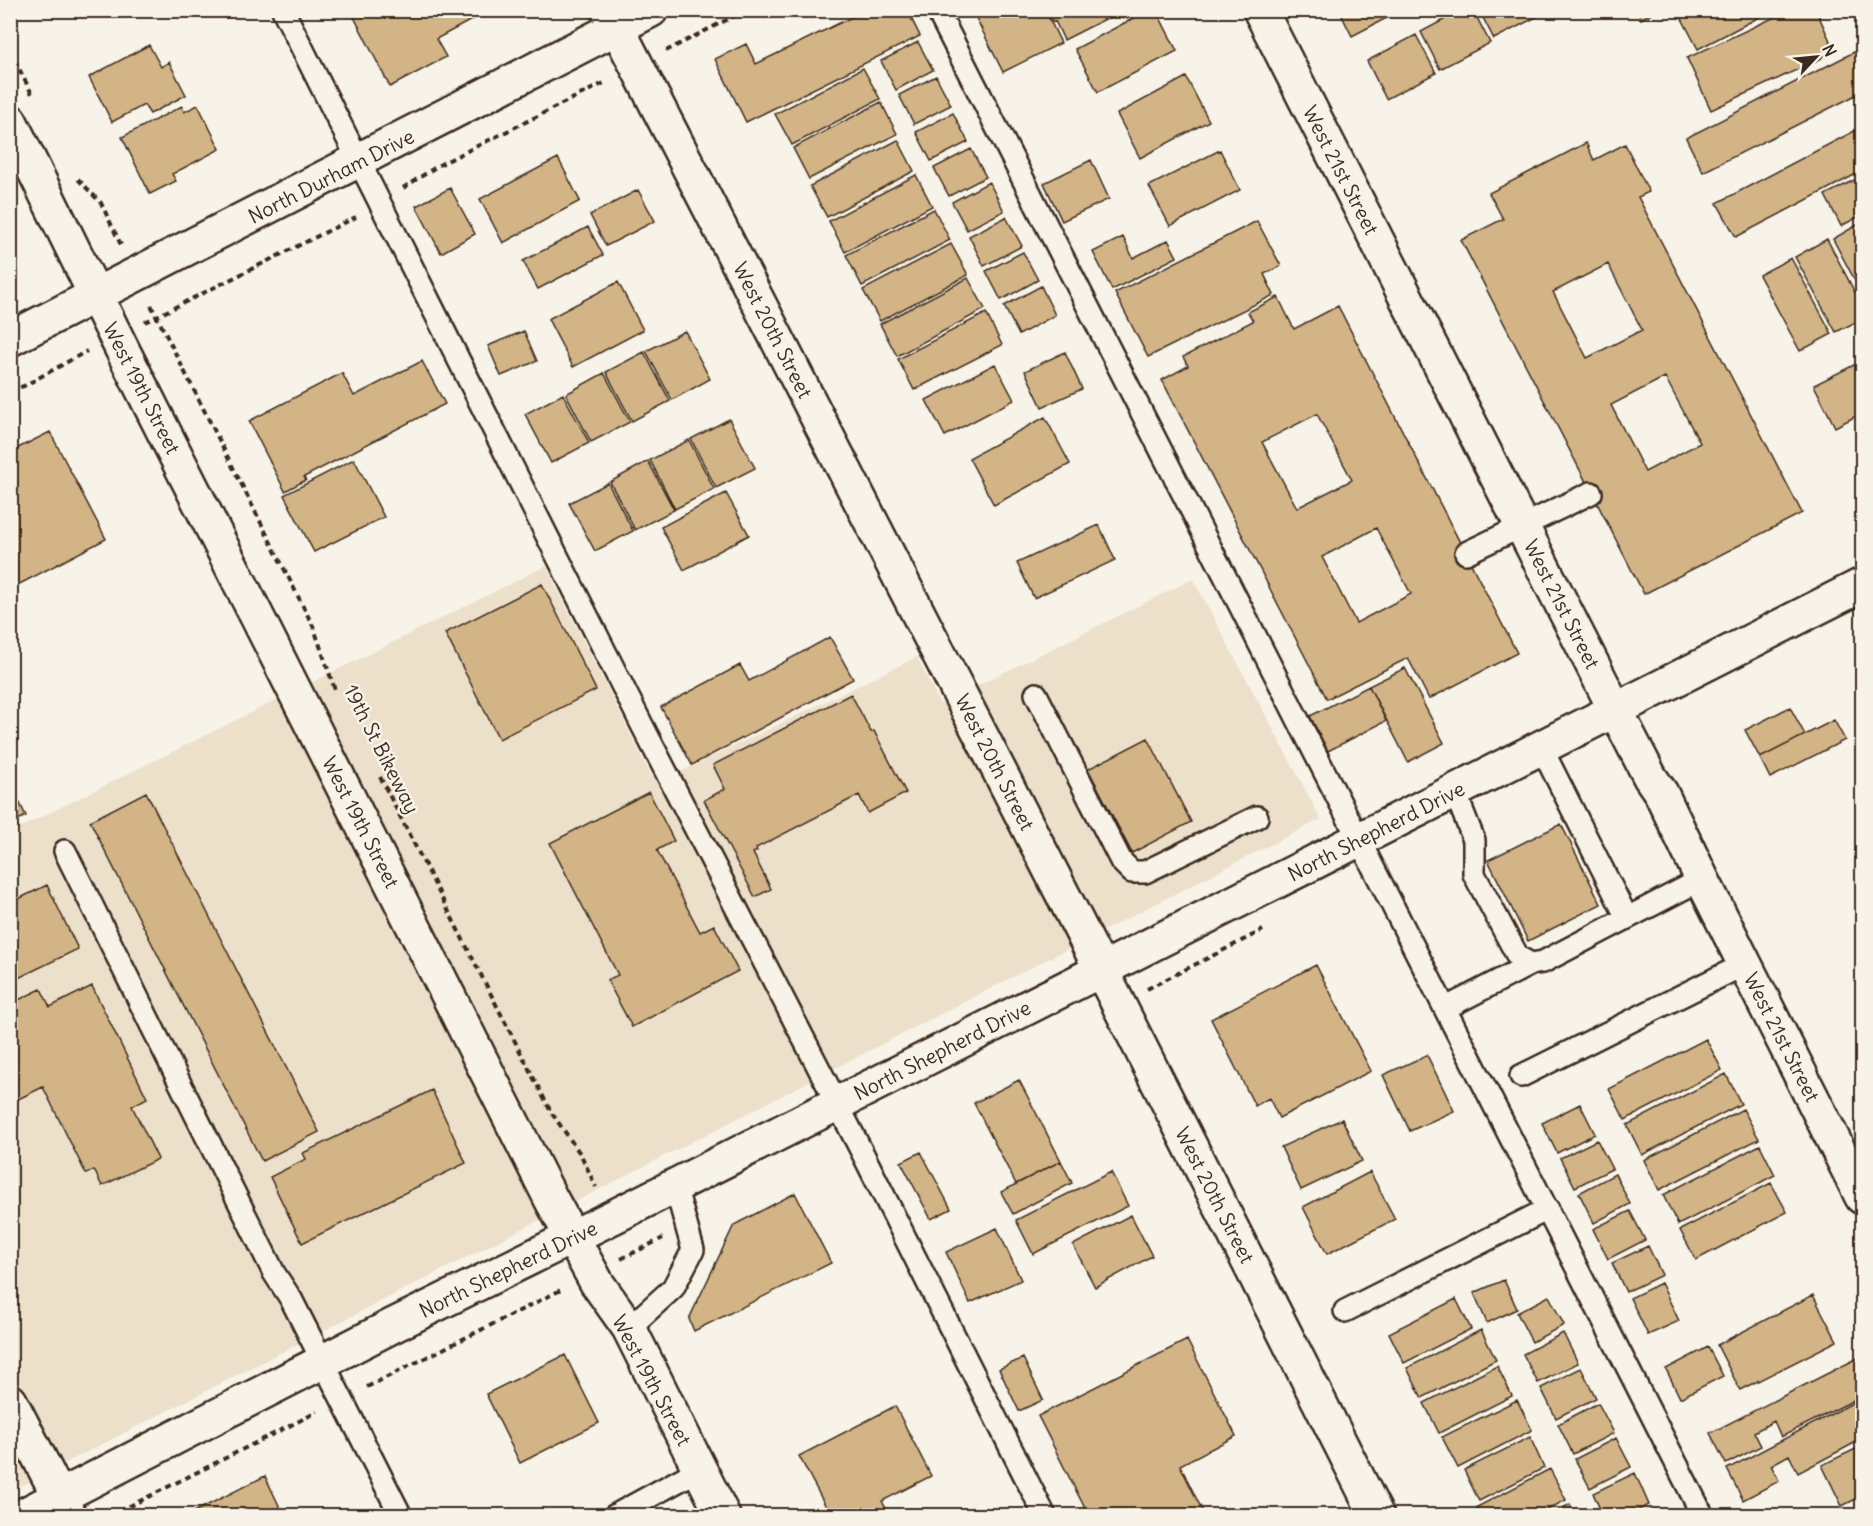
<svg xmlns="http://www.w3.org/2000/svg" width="1873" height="1526" viewBox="0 0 1873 1526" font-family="Delius,sans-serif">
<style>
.built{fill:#ece0cb}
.building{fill:#d2b486;stroke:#3b2a1e;stroke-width:1.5;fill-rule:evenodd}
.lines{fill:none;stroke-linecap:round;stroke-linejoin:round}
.service-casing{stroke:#3b2a1e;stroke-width:26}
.minor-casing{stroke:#3b2a1e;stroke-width:38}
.tertiary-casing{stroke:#3b2a1e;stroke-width:38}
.secondary-casing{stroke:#3b2a1e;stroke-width:38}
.primary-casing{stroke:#3b2a1e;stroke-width:38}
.path{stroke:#3b2a1e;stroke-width:4;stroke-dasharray:6 4.5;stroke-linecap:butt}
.service{stroke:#f7f3e8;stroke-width:21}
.minor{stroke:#f7f3e8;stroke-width:33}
.tertiary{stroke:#f7f3e8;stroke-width:33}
.secondary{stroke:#f7f3e8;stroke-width:33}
.primary{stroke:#f7f3e8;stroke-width:33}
.labels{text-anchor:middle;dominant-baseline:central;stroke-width:5;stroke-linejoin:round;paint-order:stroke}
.street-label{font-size:20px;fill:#3b2a1e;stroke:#f7f3e8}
</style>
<rect width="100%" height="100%" fill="#f7f3e8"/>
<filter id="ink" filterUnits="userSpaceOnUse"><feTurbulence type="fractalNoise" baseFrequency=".0167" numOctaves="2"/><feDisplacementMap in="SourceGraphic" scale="12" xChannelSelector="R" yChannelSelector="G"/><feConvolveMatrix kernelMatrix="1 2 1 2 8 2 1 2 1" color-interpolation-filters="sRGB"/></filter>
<g filter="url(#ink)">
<path class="built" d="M546,566L651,775L658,783L917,657L940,704L1193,579L1321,819L11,1491V832Z"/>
<path class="building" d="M361,10H490L436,39L446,57L390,87L353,15Z
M866,10H907L920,36L746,122L715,59L746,44L756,64Z
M972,10H1045L1061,43L1003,72Z
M1047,10H1123L1064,40L1055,21L1053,22Z
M1149,10H1156L1177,51L1098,92L1075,49Z
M1339,10H1402L1352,36Z
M1462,10H1473L1490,43L1440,69L1421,32Z
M1479,10H1542L1544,13L1494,39Z
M1637,10H1658L1641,19Z
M1680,10H1773L1698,49L1678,11Z
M1790,10H1816L1835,52L1711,110L1687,58Z
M1416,35L1436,73L1386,99L1367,61Z
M918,42L933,70L896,90L881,61Z
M149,45L161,67L169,62L186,95L150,114L144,105L112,122L89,77Z
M1862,48V92L1703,172L1686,138Z
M863,68L880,99L792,145L775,114Z
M936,76L951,105L914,124L899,95Z
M1186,77L1209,121L1140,158L1117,114Z
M881,102L897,134L809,179L793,148Z
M198,105L220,149L172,174L176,181L150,194L122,137L182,106L184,112Z
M953,113L968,142L931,161L916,132Z
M1862,127V171L1736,237L1717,203Z
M898,140L914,171L827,217L810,186Z
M1586,143L1594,160L1625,144L1649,192L1638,197L1802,513L1644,594L1461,240L1503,219L1489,193ZM1608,264L1642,330L1587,358L1553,292ZM1665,377L1700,443L1645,472L1611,405Z
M971,149L986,177L949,196L934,168Z
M1220,150L1240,190L1170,226L1149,186Z
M558,158L580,201L503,243L480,199Z
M1091,160L1109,199L1062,221L1044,183Z
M916,175L932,206L845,252L829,221Z
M1862,176V215L1841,226L1825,195Z
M989,182L1004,211L967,230L952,202Z
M450,188L475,234L441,253L416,206Z
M638,190L655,221L606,246L590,215Z
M934,209L950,240L862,286L846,255Z
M1006,217L1022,246L984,266L969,236Z
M1257,221L1281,266L1264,274L1274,295L1148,357L1115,293Z
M1862,222V294L1833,239Z
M588,227L603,255L538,289L523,261Z
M1123,237L1133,258L1168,240L1177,257L1112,290L1093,252Z
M1827,239L1862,306V319L1836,332L1795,257Z
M951,244L968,275L880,321L863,290Z
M1023,252L1038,280L1001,300L986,271Z
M1791,258L1832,334L1800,351L1759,275Z
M968,278L985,309L897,356L880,324Z
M618,282L643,330L573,367L548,319Z
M1041,286L1055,315L1019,335L1004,306Z
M1278,297L1294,329L1338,306L1517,653L1429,699L1408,658L1327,699L1162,380L1188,366L1183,357L1253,321L1248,312ZM1317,414L1352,480L1297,508L1262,442ZM1376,528L1411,594L1356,623L1322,557Z
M986,313L1002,345L914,390L898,359Z
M524,331L537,361L501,376L488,346Z
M685,331L710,379L672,400L646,351Z
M644,352L670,401L632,421L606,372Z
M1065,352L1082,389L1042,407L1025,371Z
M422,361L445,404L304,477L306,480L285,491L249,421L342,373L354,396Z
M1862,361V413L1835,427L1814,385Z
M995,364L1014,400L945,436L926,400Z
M604,373L630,422L591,442L566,394Z
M563,394L589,443L551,463L525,414Z
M1045,417L1070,464L994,505L969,458Z
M729,419L755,468L716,488L691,439Z
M50,432L106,539L10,589V452Z
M689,440L714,489L675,509L650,460Z
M354,459L384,517L314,552L284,495Z
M648,461L674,510L635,530L610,482Z
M608,483L633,531L595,551L569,503Z
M726,493L749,535L684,570L661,527Z
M1099,525L1115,560L1034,598L1017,563Z
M542,584L596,690L499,739L445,633Z
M830,637L853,679L692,765L661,707L740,665L749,681Z
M1405,668L1444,743L1408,762L1369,686Z
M1369,686L1386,721L1328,751L1310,716Z
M851,694L871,732L874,731L906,793L868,813L859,795L756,848L757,851L753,853L771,889L755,897L704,800L725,789L713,765Z
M1790,707L1805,735L1760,758L1745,730Z
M1834,720L1845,740L1770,778L1760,758Z
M1148,738L1191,822L1132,853L1088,769Z
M10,783L26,816L10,824Z
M146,792L319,1132L262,1161L90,821Z
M649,792L674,841L657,850L700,932L714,925L738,971L632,1027L607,980L618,975L550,843Z
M1561,824L1601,904L1528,941L1488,860Z
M47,885L78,949L10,982V903Z
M1316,965L1371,1071L1279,1118L1269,1098L1255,1106L1211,1019Z
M92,986L147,1098L132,1106L158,1159L102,1186L94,1170L86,1174L43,1087L10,1103V1004L41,989L50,1007Z
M1706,1039L1722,1070L1625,1120L1609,1089Z
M1427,1055L1454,1111L1410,1131L1383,1075Z
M1726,1074L1741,1104L1642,1155L1627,1125Z
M1019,1080L1061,1161L1016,1184L974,1103Z
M432,1090L466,1163L302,1243L270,1177L306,1159L303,1153Z
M1580,1104L1595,1134L1557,1153L1542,1123Z
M1743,1109L1759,1139L1659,1190L1644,1160Z
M1342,1119L1362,1161L1301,1190L1281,1147Z
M1597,1140L1612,1169L1575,1187L1560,1158Z
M1760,1145L1775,1175L1678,1225L1663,1195Z
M921,1152L951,1209L931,1219L901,1162Z
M1061,1161L1072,1183L1013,1214L1001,1192Z
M1111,1172L1128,1206L1033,1254L1016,1220Z
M1370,1172L1395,1219L1327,1254L1303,1207Z
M1615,1174L1630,1204L1594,1223L1579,1193Z
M1771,1183L1787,1212L1696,1260L1680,1230Z
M795,1193L831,1263L694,1331L689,1319L734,1225Z
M1630,1211L1645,1240L1608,1259L1593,1229Z
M1131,1215L1152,1256L1095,1287L1073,1245Z
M997,1228L1021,1280L970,1303L946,1252Z
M1648,1246L1662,1275L1626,1292L1612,1263Z
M1504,1280L1517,1309L1487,1323L1474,1293Z
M1661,1283L1679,1321L1648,1335L1630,1298Z
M1813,1295L1837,1341L1740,1390L1717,1345Z
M1549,1296L1564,1325L1532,1342L1517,1313Z
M1456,1299L1471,1329L1404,1363L1389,1333Z
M1481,1330L1496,1360L1422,1398L1407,1368Z
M1563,1333L1578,1363L1538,1383L1523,1354Z
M1187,1340L1236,1436L1180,1465L1205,1516H1089L1038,1416Z
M1708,1347L1723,1376L1680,1398L1666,1369Z
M565,1355L599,1423L520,1463L486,1394Z
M1862,1356V1396L1781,1437L1774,1421L1754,1432L1761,1446L1726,1464L1710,1433Z
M1023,1358L1043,1400L1019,1411L999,1369Z
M1497,1366L1512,1396L1439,1433L1424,1403Z
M1581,1368L1596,1398L1556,1418L1541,1388Z
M1862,1398V1439L1798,1473L1789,1455L1771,1465L1779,1481L1743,1500L1727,1469Z
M1517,1400L1532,1430L1458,1468L1442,1437Z
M1598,1403L1614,1433L1573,1454L1558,1424Z
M895,1406L931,1476L882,1501L890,1516H831L799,1456Z
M1530,1437L1544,1468L1479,1501L1464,1470Z
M1616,1438L1631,1467L1590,1488L1575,1459Z
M1862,1446V1496L1842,1506L1822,1465Z
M1550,1469L1566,1500L1536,1516H1481L1477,1507Z
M1635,1473L1649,1505L1626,1516H1603L1593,1493Z
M265,1476L284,1516H186Z
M1570,1504L1576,1516H1548Z
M1652,1509L1655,1516H1640Z"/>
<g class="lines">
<g class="service-casing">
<path id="service" d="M283,10L643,727L861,1150L1045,1516
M937,10L1703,1516
M1466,553L1591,493
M1036,694L1121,861L1132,872H1145L1257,817
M1541,747L1627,918
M1455,792L1474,840V874L1518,957L1531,964L1543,962L1702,879
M65,851L274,1273L291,1299L401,1516
M1446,1008L1531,964
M1521,1076L1745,964
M1345,1311L1548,1209
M629,1328L673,1288L693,1250L675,1185
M614,1516L700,1469"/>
</g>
<g class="minor-casing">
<path id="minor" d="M1260,10L1616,711L1650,777L1661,793L1702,879L1862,1197
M10,1401L69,1516"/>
</g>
<g class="tertiary-casing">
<path id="tertiary" d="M10,121L121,347L551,1199L597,1283L629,1328L723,1516"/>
</g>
<g class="secondary-casing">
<path id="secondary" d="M608,10L1079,926L1377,1516"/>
</g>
<g class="primary-casing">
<path id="primary" d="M10,339L651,10
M22,1516L392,1326L619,1214L1862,585"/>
</g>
<path class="path" d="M10,51L32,94
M666,51L746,10
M78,179L101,203L121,245
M403,188L439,165L606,82
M151,305L314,628L335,690
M145,322L356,217
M10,390L24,386L87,351
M380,777L551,1112L581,1155L596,1187
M1147,989L1263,930
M621,1259L663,1238
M367,1387L561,1290
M110,1516L317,1412"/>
<use href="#service" class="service"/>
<use href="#minor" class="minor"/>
<use href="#tertiary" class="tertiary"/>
<use href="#secondary" class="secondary"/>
<use href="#primary" class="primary"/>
</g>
</g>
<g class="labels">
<g class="street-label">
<text transform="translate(1341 170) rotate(63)">West 21st Street</text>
<text transform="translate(331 176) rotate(-27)">North Durham Drive</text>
<text transform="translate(773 330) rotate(63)">West 20th Street</text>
<text transform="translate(142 388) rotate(63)">West 19th Street</text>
<text transform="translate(1562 604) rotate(63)">West 21st Street</text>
<text transform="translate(382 749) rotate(63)">19th St Bikeway</text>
<text transform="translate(995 762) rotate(63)">West 20th Street</text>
<text transform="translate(361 822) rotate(63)">West 19th Street</text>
<text transform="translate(1376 831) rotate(-27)">North Shepherd Drive</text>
<text transform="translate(1782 1037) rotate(63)">West 21st Street</text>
<text transform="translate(942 1050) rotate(-27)">North Shepherd Drive</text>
<text transform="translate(1215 1195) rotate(63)">West 20th Street</text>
<text transform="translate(508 1269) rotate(-26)">North Shepherd Drive</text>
<text transform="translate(652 1380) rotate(62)">West 19th Street</text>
</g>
</g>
<rect width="1873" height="1526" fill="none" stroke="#f7f3e8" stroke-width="36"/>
<rect x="18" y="18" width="1837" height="1490" fill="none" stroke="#3b2a1e" stroke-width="2" filter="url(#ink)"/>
<g transform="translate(1816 57) rotate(64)" stroke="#f7f3e8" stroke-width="4.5" paint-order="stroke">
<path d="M0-4.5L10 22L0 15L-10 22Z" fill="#3b2a1e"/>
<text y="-9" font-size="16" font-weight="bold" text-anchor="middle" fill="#3b2a1e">N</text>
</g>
</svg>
